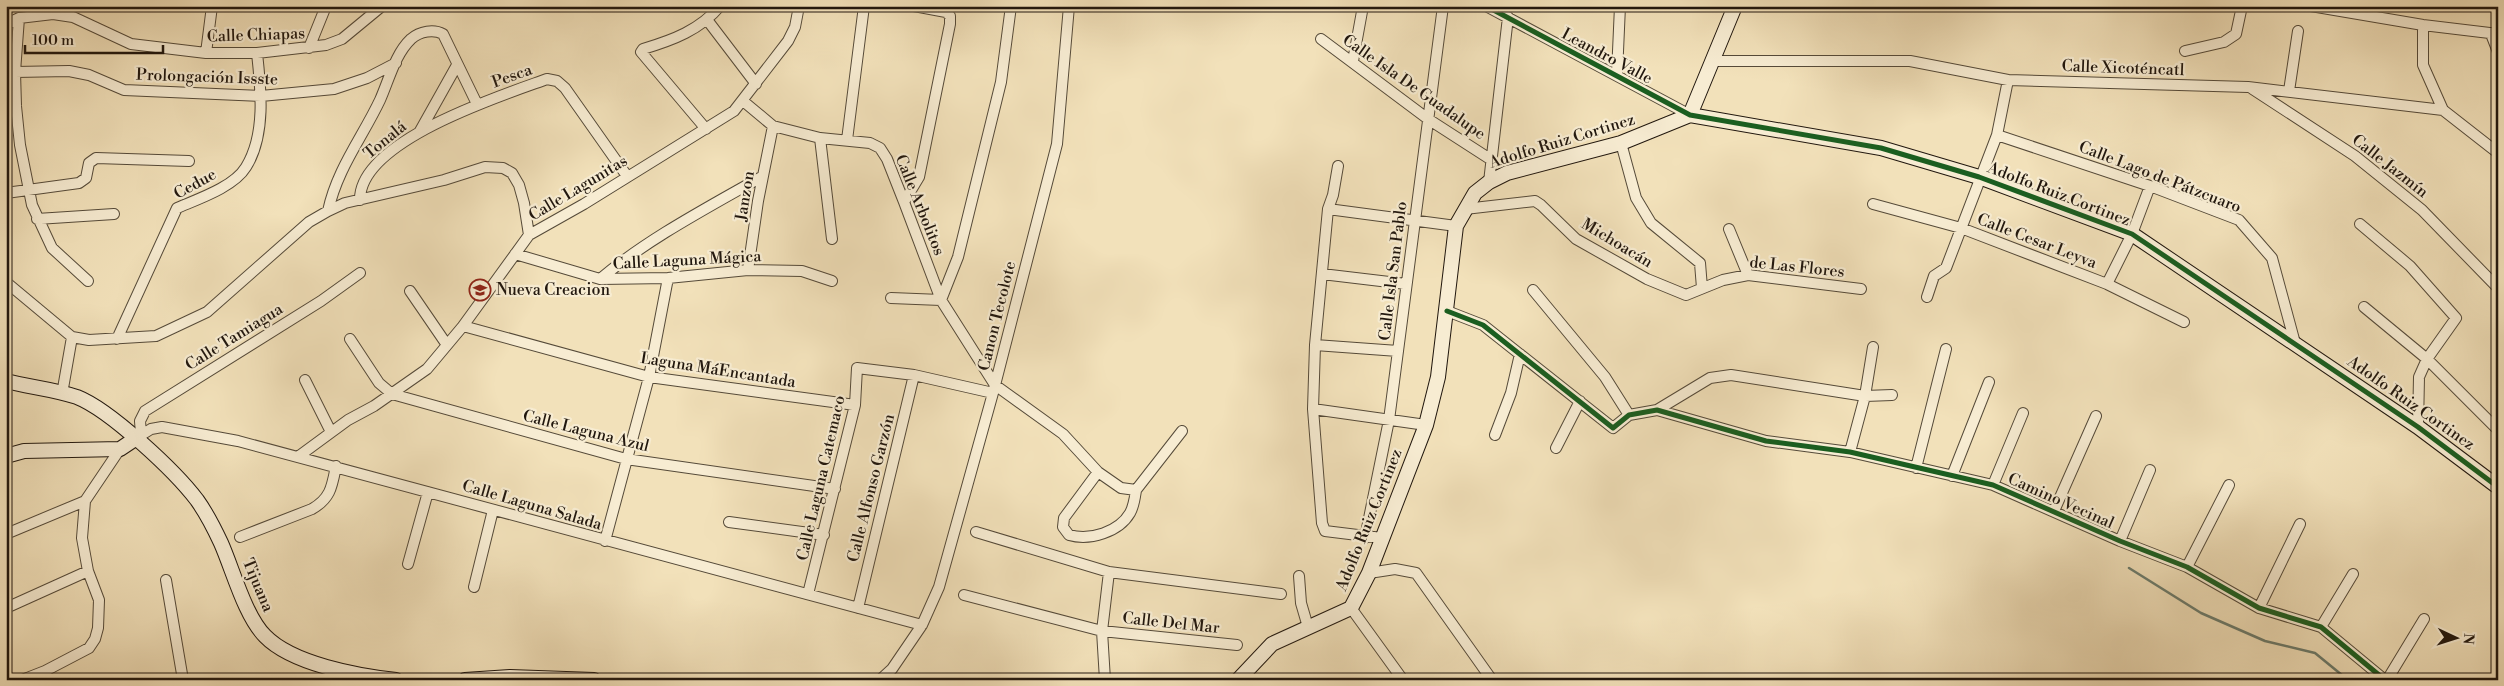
<svg xmlns="http://www.w3.org/2000/svg" width="2504" height="686" viewBox="0 0 2504 686" font-family="'Libre Bodoni',serif">
<style>
.lines{fill:none;stroke-linecap:round;stroke-linejoin:round}
.stream{stroke:#6b7b6c;stroke-width:2.5}
.street-casing{stroke:#554a39;stroke-width:12}
.secondary-casing{stroke:#21170e;stroke-width:16}
.street{stroke:#f7ecd2;stroke-width:10}
.secondary{stroke:#f7ecd2;stroke-width:14}
.cycleway-casing{stroke:#f7ecd2;stroke-width:8}
.cycleway{stroke:#1b5e20;stroke-width:5}
.labels{text-anchor:middle;dominant-baseline:central;stroke-width:4.5;stroke-linejoin:round;paint-order:stroke}
.street-label{font-size:16px;fill:#21170e;stroke:#f7ecd2}
.poi-label{font-size:16px;fill:#21170e;stroke:#f7ecd2;text-anchor:start}
</style>
<rect width="100%" height="100%" fill="#f2e1ba"/>
<filter id="stains"><feTurbulence type="fractalNoise" baseFrequency=".004" numOctaves="4"/><feColorMatrix values="0 0 0 0 .2 0 0 0 0 .09 0 0 0 0 .02 0 0 0 .5 -.17"/></filter>
<radialGradient id="worn" r=".72"><stop offset=".6" stop-color="#630" stop-opacity="0"/><stop offset="1" stop-color="#630" stop-opacity=".3"/></radialGradient>
<g class="lines">
<path class="stream" d="M2129,568L2201,613L2265,641L2315,653L2348,680"/>
<g class="street-casing">
<path id="street" d="M1486,6L1690,115
M2311,6L2423,25L2498,34
M19,18L15,72L16,106L20,145L32,205L52,248L88,281
M708,21L756,84
M6,24L19,18L53,14L73,17L131,44L206,53H257L326,45L342,39L382,6
M2423,25V65L2443,110L2498,153
M2491,34L2498,52
M1321,39L1428,119L1490,159
M309,48L326,6
M2185,51L2224,42L2236,34L2242,6
M206,53L212,6
M1353,61L1363,6
M1713,61H1910L2008,80L2248,87L2443,110
M15,72L69,71L89,75L124,90L261,96L334,89L367,78L396,63
M1617,74L1620,6
M2251,88L2355,156L2422,210L2498,288
M2289,91L2298,31
M743,101L773,126L820,138L870,143L880,148L887,159L904,202L941,300L995,385L1063,434L1098,472L1121,488L1136,490L1182,431
M706,129L641,52L643,49C673,40 700,30 720,6
M420,131L457,65
M1997,135L2150,186L2239,220L2272,258L2295,343
M820,138L832,239
M847,140L864,6
M1621,143L1636,198L1651,223L1700,263L1702,288
M1338,166L1333,195L1328,209L1315,345L1313,409L1322,523L1325,531L1382,538
M1489,182L1508,17
M6,193L79,183L86,178L89,163L96,158L189,161
M360,200C359,141 500,96 547,79L557,81L565,88L627,176
M904,202L919,177L950,24V16L946,12L914,6
M1873,204L1961,228L2107,284L2184,322
M1328,209L1456,226
M1465,209L1535,201L1541,205L1576,239L1647,279L1686,295L1723,280L1748,275L1861,289
M328,211C337,169 362,138 380,100C389,80 395,54 411,39C420,31 434,29 443,34L477,104
M37,219L114,214
M2360,224L2410,266L2456,318L2427,359L2419,377L2418,427
M1729,229L1748,275
M515,254L600,279L668,278L748,270L802,271L832,281
M748,270L758,201L773,126
M1322,274L1406,284
M600,279C649,238 707,208 763,176
M6,282L72,337L89,340L156,336L207,312L309,222L328,211L345,203L444,180L485,167L503,168L512,173L519,185L524,203L529,235
M2107,284L2132,234L2150,186
M1533,290L1605,377L1629,415
M410,291L447,345
M1927,297L1934,276L1946,268L1997,135L2008,80
M891,298L941,300
M941,300L958,257L1001,82L1011,6
M2364,307L2427,359L2498,430
M1447,311L1483,325L1613,428L1629,415L1657,410L1766,441L1850,452L1993,485L2120,541L2187,567L2259,608L2321,627L2385,680
M463,326L649,377L855,405
M117,339L177,208C198,199 234,187 246,167C266,135 261,89 257,53
M350,339L379,383L392,394L626,459L835,489
M1315,345L1398,351
M305,380L331,432
M62,394L72,337
M1313,409L1426,425
M1657,410L1710,378L1731,375L1865,396L1892,395
M141,434L140,421L145,411L321,301L360,273
M1495,435L1511,393L1520,354
M135,439L151,429L162,427L238,441L922,625
M1556,448L1580,401
M1850,452L1865,396L1873,347
M299,456L348,420L374,406L427,369L463,326L529,235L584,204L734,111L788,41L795,27L799,6
M1916,468L1946,349
M1098,472L1064,518L1063,527L1069,535C1090,541 1119,532 1130,513C1134,506 1135,497 1136,490
M1952,476L1989,382
M1993,485L2023,413
M2054,511L2096,416
M729,522L824,535
M976,532L1109,572L1281,594
M6,534L85,501
M240,537L312,509C331,498 332,486 336,466
M1365,538L1389,420L1443,6
M605,541L649,377L668,278
M2120,541L2150,470
M408,564L428,492
M2187,567L2229,485
M1369,573L1395,569L1416,573L1492,680
M1299,576L1301,603L1308,627
M166,580L183,680
M474,587L493,510
M808,594L855,405L857,368L914,375L993,393
M964,595L1102,631L1237,645
M6,608L88,571
M858,608L914,375
M1351,608L1403,680
M2259,608L2300,524
M2321,627L2353,574
M22,680L45,671L89,648L95,639L98,628L99,600L88,571L82,538L85,501L120,449
M880,680L892,669L922,625L939,587L993,393L1057,144L1069,6
M1105,680L1102,631L1109,572
M2387,680L2424,619"/>
</g>
<g class="secondary-casing">
<path id="secondary" d="M1690,115L1735,6
M6,381C29,387 54,389 77,397C110,410 175,471 197,500C207,514 214,528 221,543C233,570 245,616 265,636C292,664 358,676 396,680
M6,456L24,451L120,449L135,439
M465,680L510,677L594,680
M1238,680L1272,644L1351,608L1369,573L1426,425L1438,377L1456,226L1475,193L1489,182L1507,173L1621,143L1690,115L1881,148L1979,177L2132,234L2418,427L2498,487"/>
</g>
<use href="#street" class="street"/>
<use href="#secondary" class="secondary"/>
<g class="cycleway-casing">
<path id="cycleway" d="M1486,6L1690,115L1881,148L1979,177L2132,234L2418,427L2498,487
M1447,311L1483,325L1613,428L1629,415L1657,410L1766,441L1850,452L1993,485L2120,541L2187,567L2259,608L2321,627L2385,680"/>
</g>
<use href="#cycleway" class="cycleway"/>
</g>
<defs>
<g id="school-ring" transform="scale(1.125)"><circle r="9.5" fill="#f7ecd2" stroke="#8f2418" stroke-width="1.5"/><path d="M0-5L7-2L0 1L-7-2ZM-4 1L0 2.5L4 1V4Q0 6-4 4Z" fill="#8f2418"/></g>
</defs>
<g fill-rule="evenodd">
<use href="#school-ring" x="480" y="290"/>
</g>
<g class="labels">
<g class="street-label">
<text transform="translate(256 35) rotate(-2)">Calle Chiapas</text>
<text transform="translate(1607 56) rotate(28)">Leandro Valle</text>
<text transform="translate(2123 68) rotate(2)">Calle Xicoténcatl</text>
<text transform="translate(512 76) rotate(-20)">Pesca</text>
<text transform="translate(207 77) rotate(2)">Prolongación Issste</text>
<text transform="translate(1414 87) rotate(35)">Calle Isla De Guadalupe</text>
<text transform="translate(385 140) rotate(-39)">Tonalá</text>
<text transform="translate(1562 141) rotate(-17)">Adolfo Ruiz Cortinez</text>
<text transform="translate(2390 166) rotate(38)">Calle Jazmín</text>
<text transform="translate(2160 177) rotate(21)">Calle Lago de Pátzcuaro</text>
<text transform="translate(195 184) rotate(-29)">Cedue</text>
<text transform="translate(578 188) rotate(-31)">Calle Lagunitas</text>
<text transform="translate(2059 194) rotate(21)">Adolfo Ruiz Cortinez</text>
<text transform="translate(745 196) rotate(-81)">Janzon</text>
<text transform="translate(920 205) rotate(68)">Calle Arbolitos</text>
<text transform="translate(2037 241) rotate(21)">Calle Cesar Leyva</text>
<text transform="translate(1617 243) rotate(31)">Michoacán</text>
<text transform="translate(687 260) rotate(-3)">Calle Laguna Mágica</text>
<text transform="translate(1797 267) rotate(6)">de Las Flores</text>
<text transform="translate(1393 271) rotate(-83)">Calle Isla San Pablo</text>
<text transform="translate(997 316) rotate(-76)">Canon Tecolote</text>
<text transform="translate(234 337) rotate(-32)">Calle Tamiagua</text>
<text transform="translate(718 370) rotate(9)">Laguna MáEncantada</text>
<text transform="translate(2411 403) rotate(35)">Adolfo Ruiz Cortinez</text>
<text transform="translate(586 431) rotate(14)">Calle Laguna Azul</text>
<text transform="translate(821 478) rotate(-77)">Calle Laguna Catemaco</text>
<text transform="translate(871 488) rotate(-76)">Calle Alfonso Garzón</text>
<text transform="translate(2061 501) rotate(24)">Camino Vecinal</text>
<text transform="translate(532 505) rotate(16)">Calle Laguna Salada</text>
<text transform="translate(1369 520) rotate(-68)">Adolfo Ruiz Cortinez</text>
<text transform="translate(258 585) rotate(67)">Tijuana</text>
<text transform="translate(1171 623) rotate(6)">Calle Del Mar</text>
</g>
<g class="poi-label">
<text x="496" y="290">Nueva Creacion</text>
</g>
</g>
<rect width="2504" height="686" fill="none" stroke="#f2e1ba" stroke-width="25"/>
<rect x="8" y="8" width="2489" height="671" fill="none" stroke="#21170e" stroke-width="2.5"/>
<rect x="12" y="12" width="2479" height="661" fill="none" stroke="#21170e"/>
<g transform="translate(2456 638) rotate(94)" stroke="#f7ecd2" stroke-width="4" paint-order="stroke">
<path d="M0-4L9 19L0 12L-9 19Z" fill="#21170e"/>
<text y="-8" font-size="14" font-weight="bold" text-anchor="middle" fill="#21170e">N</text>
</g>
<path d="M25 45v8h138v-8" fill="none" stroke="#21170e" stroke-width="2.5"/>
<text x="32" y="45" font-size="15" fill="#21170e" stroke="#f7ecd2" stroke-width="4" paint-order="stroke">100 m</text>
<rect width="100%" height="100%" filter="url(#stains)"/>
<rect width="100%" height="100%" fill="url(#worn)"/>
</svg>
